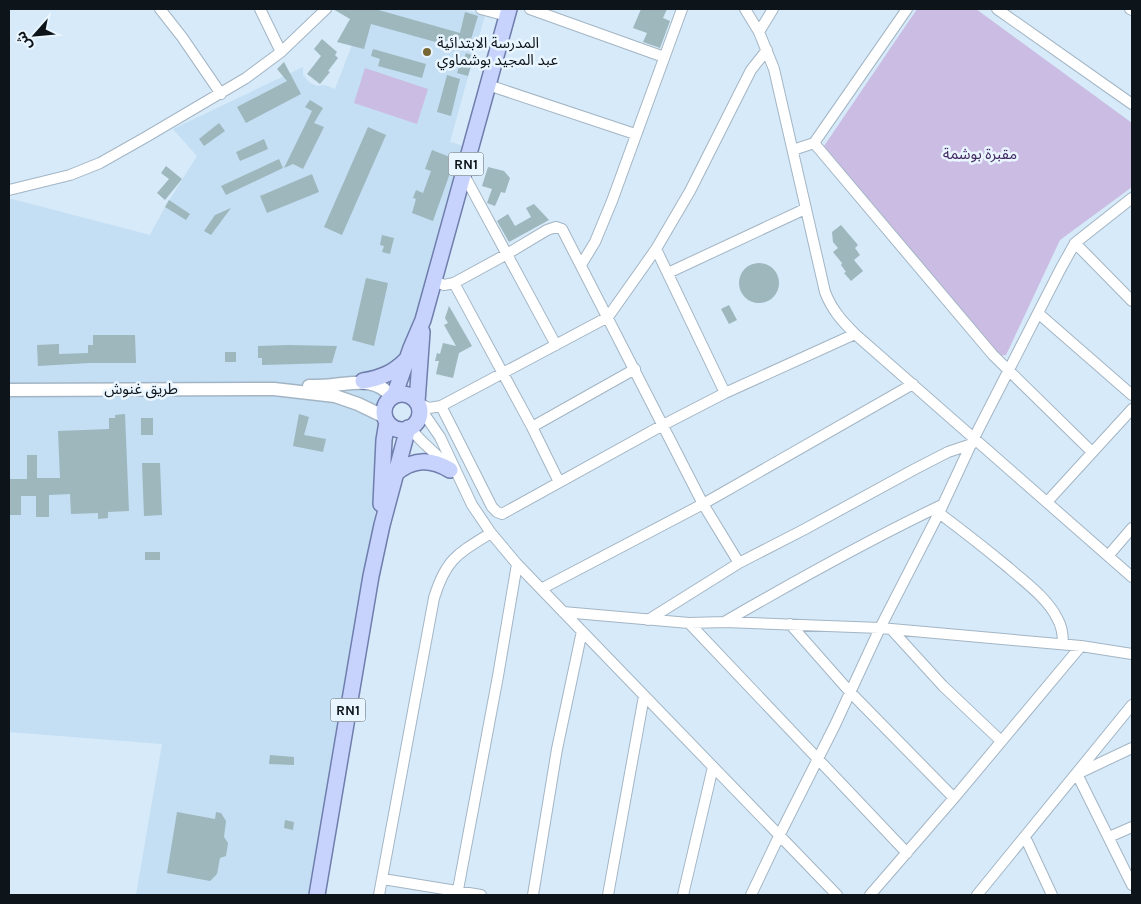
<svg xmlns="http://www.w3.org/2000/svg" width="1141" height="904" viewBox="0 0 1141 904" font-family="Karla,'Noto Sans Arabic',sans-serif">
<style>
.built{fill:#c4def3}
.green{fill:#cabce2}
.building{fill:#9db7bd}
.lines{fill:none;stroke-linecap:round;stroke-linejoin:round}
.minor-casing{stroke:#a3b5c4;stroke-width:12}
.tertiary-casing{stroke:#a3b5c4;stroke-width:15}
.primary-casing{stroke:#6f7eac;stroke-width:18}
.minor{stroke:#fff;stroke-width:10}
.tertiary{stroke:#fff;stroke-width:12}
.primary{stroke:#c8d3fd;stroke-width:15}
.poi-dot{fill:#766734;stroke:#eaf6ff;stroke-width:2}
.labels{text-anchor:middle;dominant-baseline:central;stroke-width:5;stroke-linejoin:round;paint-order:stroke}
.shield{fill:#eaf6ff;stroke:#50585f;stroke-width:1}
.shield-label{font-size:14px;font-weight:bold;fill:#0e151a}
.poi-label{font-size:15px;fill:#0e151a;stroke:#eaf6ff;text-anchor:start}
.park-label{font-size:15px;fill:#412861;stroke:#eaf6ff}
.street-label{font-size:15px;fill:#0e151a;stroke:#eaf6ff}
</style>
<rect width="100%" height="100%" fill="#d6eaf9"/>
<path class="built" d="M366,9H461L485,15L450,142L467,147L429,283L400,370L383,398L378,416L383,458L365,591L328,797L309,895H136L162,744L9,732V200L12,199L150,235L165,207L197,156L173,129L303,67V75L310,83L317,86L325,85L335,89Z"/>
<path class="green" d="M917,9H976L1132,123V187L1060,240L1006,355L996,356L824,146Z
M365,68L428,89L417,124L354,103Z"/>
<path class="building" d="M333,9H375L460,33L465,12L478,16L469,46L452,41L450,46L371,24L364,49L337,42L350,19Z
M641,9H667L663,18L670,21L660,48L643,42L647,33L633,28Z
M322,39L337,52L335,55L338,58L328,71L330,72L320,84L307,74L321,56L314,49Z
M373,49L426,64L422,78L378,66L380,59L371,56Z
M466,53L474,56L468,76L457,73L461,60L463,61Z
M284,62L301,94L246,123L237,107L287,81L277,69Z
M447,75L460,79L451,116L437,112Z
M310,100L323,108L314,123L324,127L303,169L293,164L284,168L312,111L305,107Z
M219,123L225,131L204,146L199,139Z
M368,127L386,135L342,235L324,227Z
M264,139L268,149L240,161L236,152Z
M432,150L455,159L433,221L412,213L416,199L413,198L416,190L423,193L431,171L425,169Z
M279,159L283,168L226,195L221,186Z
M166,166L182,179L165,200L157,193L169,179L161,173Z
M488,167L504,171L510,178L505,193L501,192L495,206L487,203L492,189L482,186Z
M312,174L319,192L267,213L260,196Z
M169,200L190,214L186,220L165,207Z
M534,204L549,220L509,242L497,221L508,214L515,226L531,217L526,208Z
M231,208L211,235L204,231L215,215Z
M841,225L858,245L855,248L860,255L854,260L863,271L851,281L844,273L846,272L841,265L842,263L833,252L838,248L833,242L832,232Z
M382,235L394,238L390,254L382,252L384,246L380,245Z
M739 283a20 20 0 1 1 40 0a20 20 0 1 1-40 0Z
M366,278L388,283L374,346L352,340Z
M729,305L737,320L729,324L721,309Z
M449,306L472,346L459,353L453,378L436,374L439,361H435L437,353L440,354L443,343L456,346L444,325L448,323L445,318Z
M93,335H135L136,363H89L38,366L37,345L59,344V354L88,353V345H93Z
M288,345L337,346L332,363L262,365V358H258V346Z
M225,352H236V362H225Z
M125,414L129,511L108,512V518L98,519V513L71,514L70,494L49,495V517H36V496H21V515H9V479H27V455H37V478H60L58,431L109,429V418H115V415Z
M299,414L309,417L304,435L326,439L323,452L293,446Z
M141,418H153V435H141Z
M142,463H160L162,515L144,516Z
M145,552H160V560H145Z
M270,755L294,757V765L269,764Z
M177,812L215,819L216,812L221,813L226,821L224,837L228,843L226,856L220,858L217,874L210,881L167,873Z
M285,820L294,822L293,830L284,828Z"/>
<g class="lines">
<g class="minor-casing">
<path id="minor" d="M160,9L182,37L221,94
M260,9L281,52
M481,9L507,16
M530,9L664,57
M745,9L759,32L774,69L825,292C832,310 842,321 855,334L1132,577
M997,9L1132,104
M1130,9L1132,10
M759,32L773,9
M488,85L635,134
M814,143L993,355L1092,452
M793,150L814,143L907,9
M463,173L556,345
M9,190L70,175L100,163L146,137L246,78L281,52L326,9
M1075,243L1132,301
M656,249L725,393
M581,265L595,242L612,201L682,9
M668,273L805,209
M434,281L444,285L454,283L507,254L547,230L556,227L562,229L703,504L739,563
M454,283L532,427L559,482
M1038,313L1132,395
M418,403L429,408L441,406L608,317L656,249L690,191L751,70L767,50
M418,405L440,437L472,505L491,533L517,564L837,895
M441,406L492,507L497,512L502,514L663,425L725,393L855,334
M410,427C420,443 435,451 446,465
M532,427L635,369
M1047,502L1132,409
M939,513C963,531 986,549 1009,568C1026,583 1047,598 1057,618C1062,626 1063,635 1063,644
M1108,556L1132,528
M541,589L703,504L913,384
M563,612L689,623L725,622L880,628L1081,646L1132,654
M648,620L739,563L805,529L915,469L948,452L972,444
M726,621C797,580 868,540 942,505
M689,623L907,853
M790,624L850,692L954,798
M891,629L943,686L1001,741
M1132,748L1077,774L1132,885
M1025,837L1052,895
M1109,837L1132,827
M383,879L481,895
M379,895L434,598C446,559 457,554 491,533
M457,895L498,676L517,564
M533,895L557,749L582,631
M608,895L644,696
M683,895L713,767
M751,895L780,834L835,725L880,628L939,513L974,438L1061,268L1075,243L1132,198
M870,895L954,798L1081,646
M977,895L1132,705"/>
</g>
<g class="tertiary-casing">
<path id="tertiary" d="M309,386C317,386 325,386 333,385C355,383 376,377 392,397
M9,390L274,389L335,396L358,404L385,417"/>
</g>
<g class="primary-casing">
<path id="primary" d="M363,381C381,378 393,373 406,360
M384 412a18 18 0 1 1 36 0a18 18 0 1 1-36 0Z
M394,396L411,348L423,320L509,9
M417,402L422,332
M395,474C412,459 430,458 450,470
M381,504L384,440L387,422
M317,895L371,576L382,525L408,428"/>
</g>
<use href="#minor" class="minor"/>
<use href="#tertiary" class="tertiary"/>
<use href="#primary" class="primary"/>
</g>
<circle class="poi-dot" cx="427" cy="52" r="5"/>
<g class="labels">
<g class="shield">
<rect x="448.5" y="152.5" width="35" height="23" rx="4"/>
<rect x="330.5" y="698.5" width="35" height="23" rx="4"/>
</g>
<g class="shield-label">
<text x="466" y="164">RN1</text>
<text x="348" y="710">RN1</text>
</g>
<g class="poi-label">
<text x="437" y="43">المدرسة الابتدائية<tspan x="437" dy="17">عبد المجيد بوشماوي</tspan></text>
</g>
<g class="park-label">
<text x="980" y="154">مقبرة بوشمة</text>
</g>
<g class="street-label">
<text x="141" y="389">طريق غنوش</text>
</g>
</g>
<rect width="1141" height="904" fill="none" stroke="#0e151a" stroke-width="20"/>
<g transform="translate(35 35) rotate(243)" stroke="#eaf6ff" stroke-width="4" paint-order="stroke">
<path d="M0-4L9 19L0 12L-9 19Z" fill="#0e151a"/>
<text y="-8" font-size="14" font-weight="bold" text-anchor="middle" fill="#0e151a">ش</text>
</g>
</svg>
